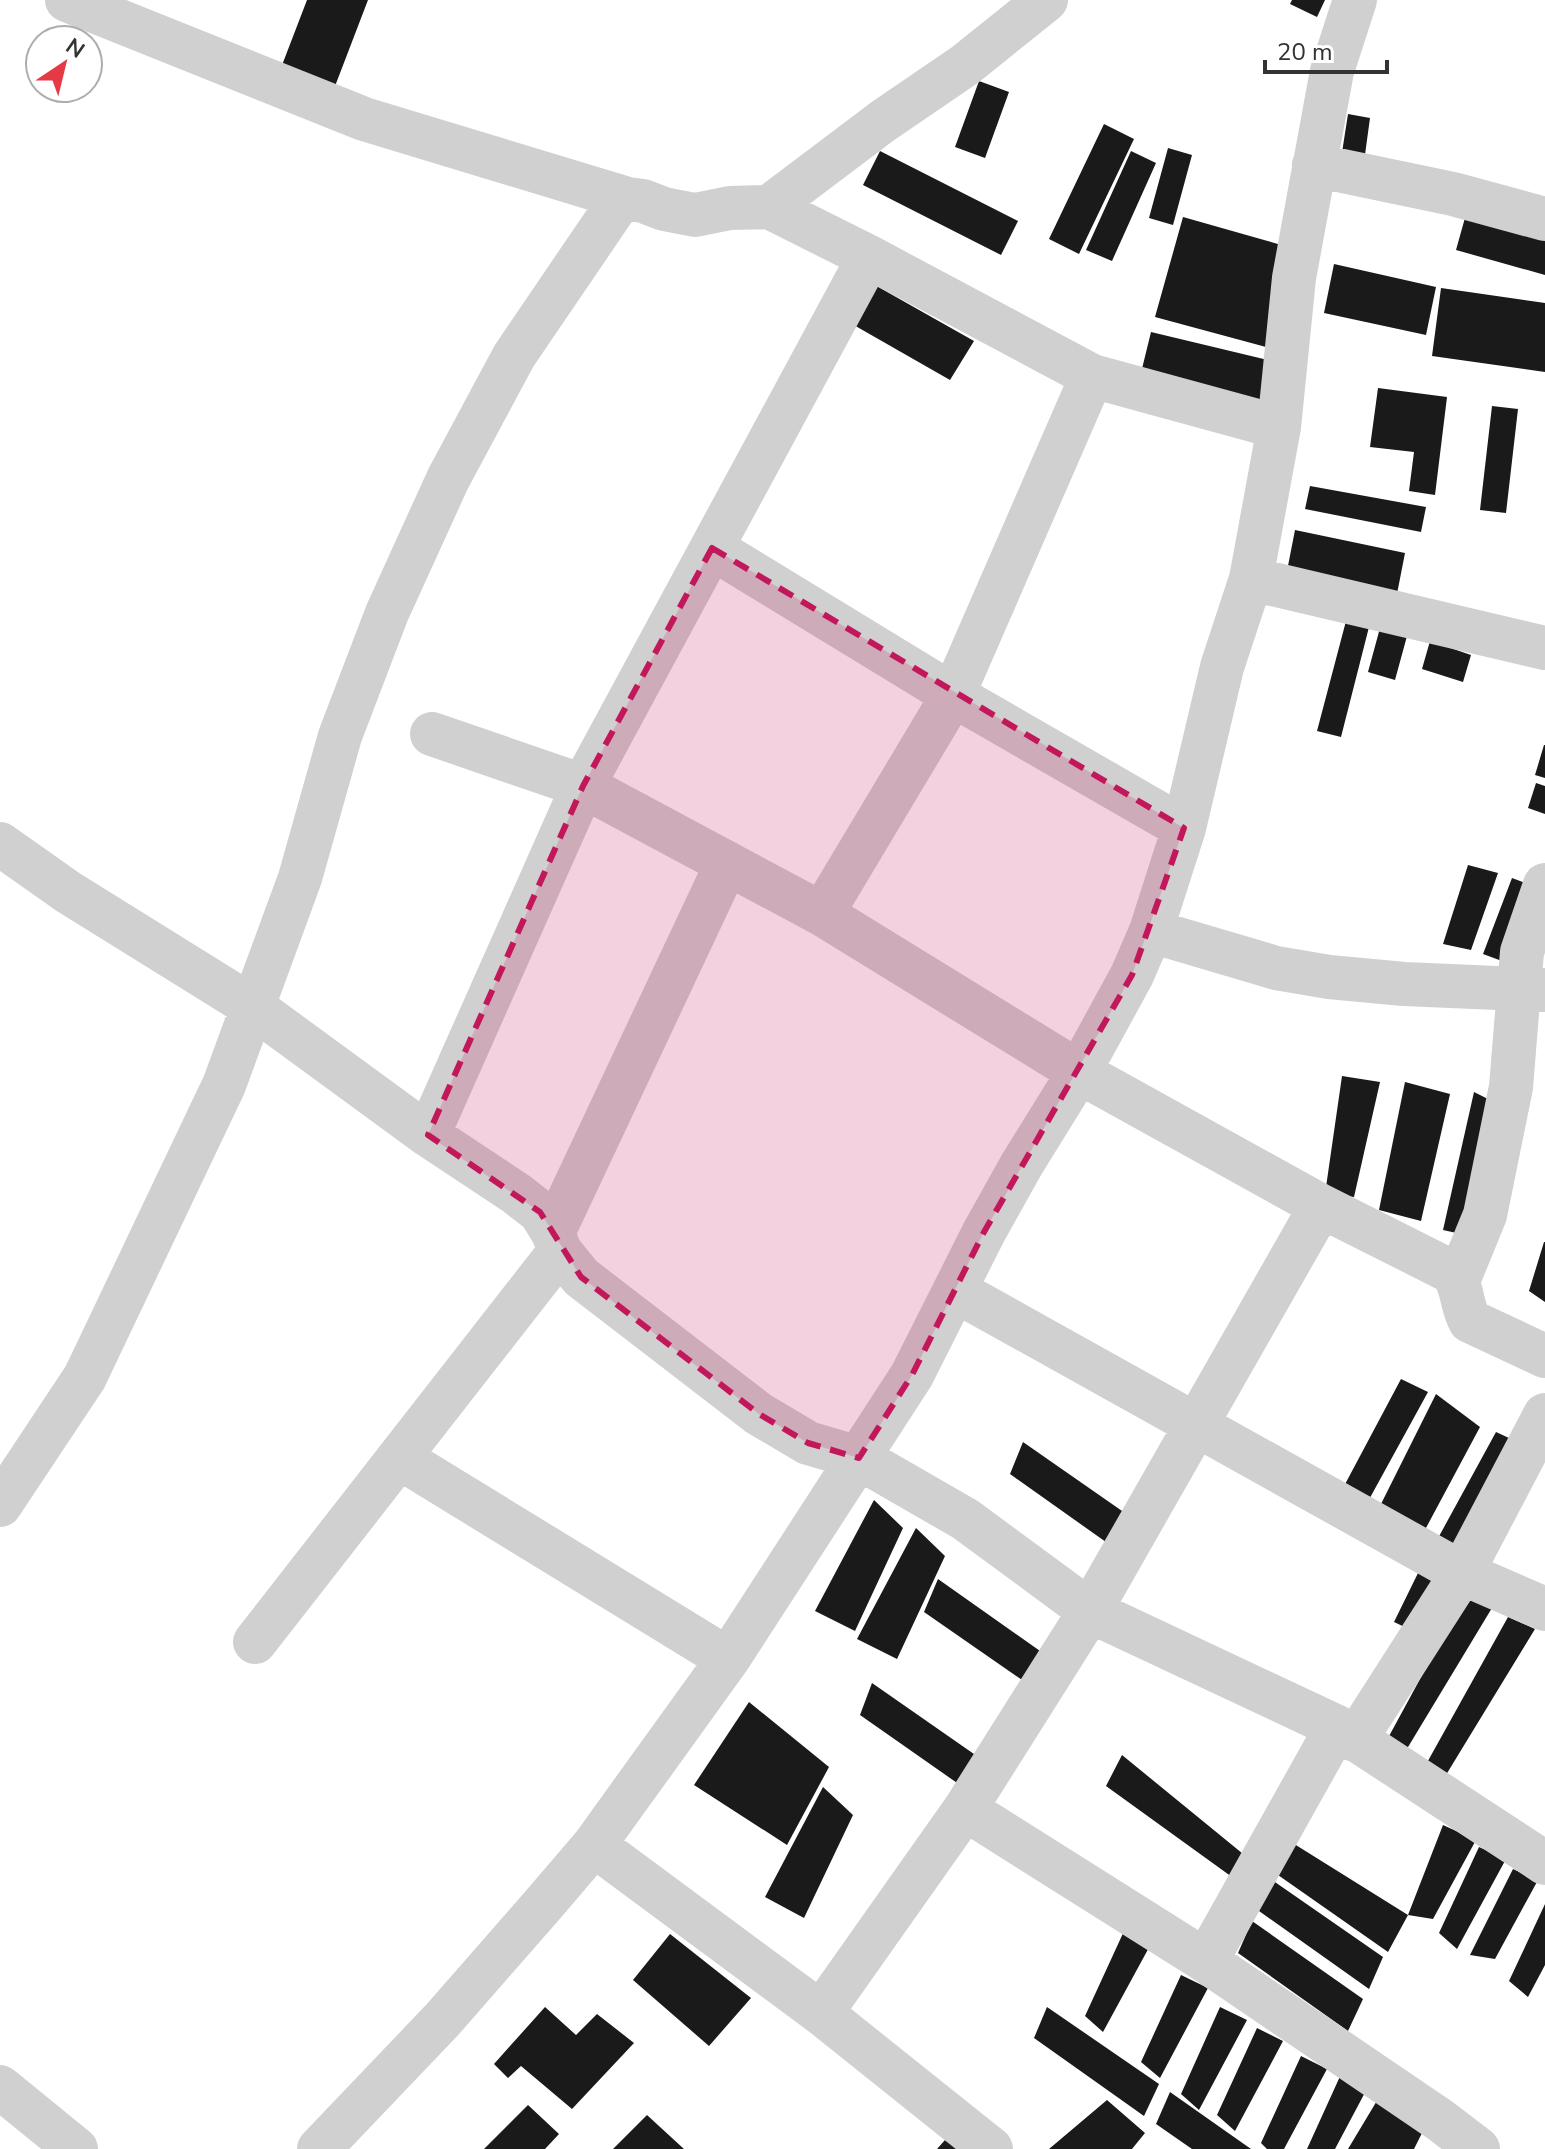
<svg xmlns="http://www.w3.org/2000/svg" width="1545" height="2149" viewBox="0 0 1545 2149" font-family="'Nunito Sans',sans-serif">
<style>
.building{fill:#1a1a1a}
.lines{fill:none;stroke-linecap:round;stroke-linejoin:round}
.street{stroke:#d0d0d0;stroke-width:44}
.marked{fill:#c2185b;fill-opacity:0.2;stroke:#c2185b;stroke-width:6;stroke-dasharray:16 10;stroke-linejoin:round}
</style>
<rect width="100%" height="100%" fill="#fff"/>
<path class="building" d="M307,0H368L332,94L279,73Z
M1292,0H1325L1317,17L1290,4Z
M979,81L1009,92L985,158L955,147Z
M1348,114L1370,118L1364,162L1341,159Z
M1104,124L1134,139L1079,254L1049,239Z
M1168,148L1192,155L1173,225L1149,218Z
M880,151L1018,221L1001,255L863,185Z
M1131,151L1156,163L1112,261L1086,250Z
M1468,207L1545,229V275L1456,250Z
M1183,217L1292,248L1266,347L1155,317Z
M1334,264L1436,287L1426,335L1324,313Z
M873,284L974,341L950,380L852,324Z
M1441,288L1545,303V372L1432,356Z
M1151,332L1272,361L1260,410L1139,381Z
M1378,388L1447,397L1435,495L1409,491L1414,452L1370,447Z
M1492,406L1518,409L1506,513L1480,510Z
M1310,486L1426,507L1421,532L1305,509Z
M1295,530L1405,553L1396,599L1286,576Z
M1346,621L1369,627L1341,737L1317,731Z
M1380,628L1407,636L1395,680L1368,672Z
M1430,641L1471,655L1463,682L1422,669Z
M1544,745H1545V778L1535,775Z
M1536,783L1545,786V814L1528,808Z
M1468,865L1498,873L1471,950L1443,944Z
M1512,878L1539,888L1510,964L1483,954Z
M1342,1076L1380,1082L1354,1197L1325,1194Z
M1405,1082L1450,1094L1421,1221L1379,1210Z
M1474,1092L1500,1105L1470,1236L1443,1230Z
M1544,1242H1545V1302L1529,1291Z
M1401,1379L1428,1392L1366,1505L1343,1488Z
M1436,1394L1480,1427L1419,1541L1379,1508Z
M1496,1432L1522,1444L1459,1558L1437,1540Z
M1023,1442L1135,1520L1120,1552L1010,1474Z
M874,1500L903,1528L855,1631L815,1611Z
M916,1528L945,1556L897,1659L857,1639Z
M1420,1569L1447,1582L1411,1630L1394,1622Z
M938,1579L1050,1658L1035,1689L924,1612Z
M1471,1585L1498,1598L1402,1757L1388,1738Z
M1508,1617L1535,1629L1438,1788L1424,1768Z
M872,1683L984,1761L970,1792L860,1715Z
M749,1702L829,1767L787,1845L694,1785Z
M1122,1755L1248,1858L1232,1877L1106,1786Z
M823,1787L853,1815L804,1918L765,1897Z
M1443,1825L1476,1840L1433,1919L1408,1915Z
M1291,1842L1408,1915L1388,1952L1278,1875Z
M1479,1847L1506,1859L1457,1949L1439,1933Z
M1513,1869L1538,1880L1495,1959L1470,1955Z
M1272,1880L1383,1957L1369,1989L1259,1911Z
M1545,1904V1965L1528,1997L1509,1981Z
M1252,1921L1363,1999L1348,2031L1238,1953Z
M1125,1929L1152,1942L1103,2032L1085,2016Z
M670,1934L751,1998L709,2046L633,1980Z
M1181,1975L1208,1988L1160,2078L1141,2062Z
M545,2007L576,2035L597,2014L634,2043L572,2109L521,2066L508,2078L494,2064Z
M1047,2007L1159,2084L1144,2116L1034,2038Z
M1220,2007L1247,2020L1199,2110L1181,2094Z
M1257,2028L1283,2041L1235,2131L1217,2115Z
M1301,2056L1327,2069L1284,2149H1267L1261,2143Z
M1342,2072L1369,2085L1335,2149H1307Z
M1170,2092L1251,2149H1192L1156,2124Z
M1381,2094L1423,2131L1414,2149H1348Z
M1107,2100L1145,2133L1132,2149H1049Z
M528,2105L559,2134L545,2149H484Z
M647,2115L684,2149H613Z
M945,2140L958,2149H937Z"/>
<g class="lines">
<path class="street" d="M67,0L364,119L628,199
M1314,165L1453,194L1545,219
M769,207L869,257L1092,376L1279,427
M712,548L953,695L1184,828
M1251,579L1545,648
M432,734L583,786L822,914L1079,1072L1321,1206L1452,1272C1463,1286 1461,1305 1470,1321L1545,1356
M0,844L68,892L253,1007L428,1135L517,1194L540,1212L553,1233L560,1251L581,1277L759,1414L808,1443L859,1458L965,1519L1090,1611L1337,1727L1545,1863
M822,914L953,695L1092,376
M1151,931L1276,968L1329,977L1404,984L1545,990
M428,1135L583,786L869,257
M553,1233L727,863
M1458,1281L1485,1215L1511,1087L1522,952L1545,885
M956,1291L1462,1573L1545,1609
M400,1458L728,1659
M0,1505L85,1377L224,1085L300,878L340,736L387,613L448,479L514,356L616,206L628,199L643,201L664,209L695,215L730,208L769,207L883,121L965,65L1046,0
M255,1642L560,1251
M1355,1740L1462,1573L1545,1415
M965,1809L1206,1961L1440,2120L1478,2149
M594,1845L821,2013L991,2149
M1206,1961L1337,1727
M821,2013L965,1809L1090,1611L1321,1206
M0,2087L76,2149
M319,2149L443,2019L541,1907L594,1845L728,1659L912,1375L984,1232L1022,1164L1079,1072L1132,975L1151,931L1184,828L1222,667L1251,579L1279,427L1294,278L1332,71L1355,0"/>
</g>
<path class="marked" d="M712,548L1184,828L1132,975L984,1232L912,1375L859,1458L808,1443L759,1414L581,1277L540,1212L428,1135L583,786Z"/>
<g transform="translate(64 64) rotate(35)"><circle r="38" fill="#ffffff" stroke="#adadad" stroke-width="2"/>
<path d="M0-6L14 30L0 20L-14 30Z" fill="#e63946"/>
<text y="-12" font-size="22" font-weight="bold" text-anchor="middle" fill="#333333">N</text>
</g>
<path d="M1265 60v12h122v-12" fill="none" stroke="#333333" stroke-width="4"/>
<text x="1277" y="60" font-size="24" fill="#333333" stroke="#ffffff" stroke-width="6" paint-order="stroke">20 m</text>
</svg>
